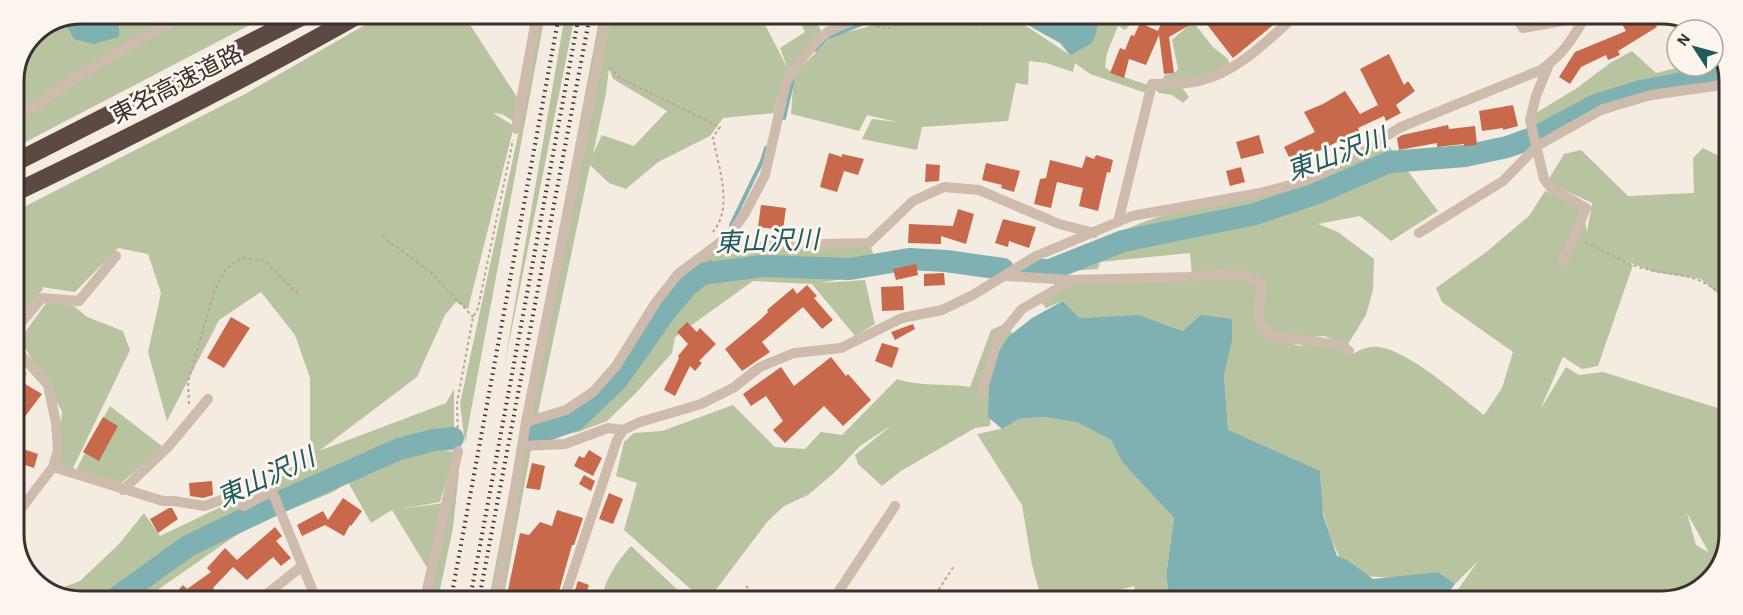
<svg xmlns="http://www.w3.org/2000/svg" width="1743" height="615" viewBox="0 0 1743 615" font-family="'Alegreya Sans','Noto Sans JP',sans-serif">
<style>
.green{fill:#b8c4a0;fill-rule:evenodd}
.water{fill:#7fb0b2}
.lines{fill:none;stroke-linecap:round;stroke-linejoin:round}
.stream{stroke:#7fb0b2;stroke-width:4}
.river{stroke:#7fb0b2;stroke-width:22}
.building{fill:#c8694b}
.path{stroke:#b9a596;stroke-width:2;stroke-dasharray:3 3;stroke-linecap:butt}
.minor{stroke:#cdbbac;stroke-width:10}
.motorway{stroke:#5c4a42;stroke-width:18}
.rail{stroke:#3b302b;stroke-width:4;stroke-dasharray:1.5 4.5;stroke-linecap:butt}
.labels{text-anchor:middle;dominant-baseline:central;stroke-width:6;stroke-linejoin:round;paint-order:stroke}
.street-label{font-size:24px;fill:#3b302b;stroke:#fbf5ee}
.water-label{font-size:26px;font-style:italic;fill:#1f5a5e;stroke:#fbf5ee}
.rim{fill:none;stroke:#3b302b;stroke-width:3}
</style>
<rect width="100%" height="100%" fill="#f4ebe1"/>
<path class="green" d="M119,14H271L14,148V77L33,33L63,21L74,39L119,37Z
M384,14H463L517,97L513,121L502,114L493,113L514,126L468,309L456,302L445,315L417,377L319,451L446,403L454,389V450L445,451L455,452L440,502L401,509L443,503L430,570L426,566L392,510L371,523L348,482L333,492L248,527L146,598H59L51,592L80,581L119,544L144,513L160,536L231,502L310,456V378L295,335L261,292L219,320L167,421L148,352L161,293L148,254L118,248L75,292L41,287L43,289L14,325V212L245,94Z
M537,14L545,15L465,443L460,404L520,126Z
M565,15H575L504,367Z
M600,15H760L788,69L780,48L805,32L796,15H812L822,32C798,60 781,76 774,113L723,118L710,136L658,162L626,189L609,183L590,165L536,422L593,392L678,274L716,246L736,251L869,243L879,268L870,274L820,283L865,280L875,324L855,336L812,284L753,281L675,337L672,353L635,394L607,421L578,432L533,439L504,595L511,594L517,597V599H489ZM609,68L613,79L667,111L634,146L602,135L593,154L606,93Z
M889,15L1011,16L1070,55L1098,16H1138L1125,30L1118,26L1107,53L1105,67L1112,73L1151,86L1146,93L1090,74L1075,63L1073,72L1046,63L1029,61L1028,85L1016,83L1008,121L922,127L917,150L862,139L872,119L897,122L867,115L859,131L791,114L794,74L834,35L867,27Z
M1194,23L1213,47L1228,59L1230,66L1179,83L1189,97L1183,103L1172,95L1159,93L1155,89L1165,75L1174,73L1178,69L1172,40L1188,26Z
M1632,51L1656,73L1684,66H1713V61L1723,59L1729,76V83L1630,98L1541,141L1531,116L1577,88L1610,63Z
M1383,138L1438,211L1391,241L1360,216L1318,224L1338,232L1374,259L1373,290L1366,315L1348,344L1324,336L1282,339L1271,336L1299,346L1325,342L1353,354C1361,349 1369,346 1379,347C1411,352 1458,395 1484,415L1502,388L1513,352L1442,302L1436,288L1485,253L1529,216L1545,191L1582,206L1587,232L1592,203L1547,182L1564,154L1581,150L1628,196L1694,193L1693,158L1703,148L1729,161L1728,302L1701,279L1654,272L1624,260L1633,265L1598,366L1582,369L1563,357L1540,410L1566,367L1579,375L1603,372L1727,411L1726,556L1703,588L1663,601H1450L1478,561L1455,584L1438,572L1395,578L1348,575L1331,539L1322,509L1320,471L1268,460L1228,430L1224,375L1183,331L1150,319L1109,317L1080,318L1063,301L1046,308L1037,297L1073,280L1192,276L1190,253L1100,262L1098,269L1031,274L1033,268L1141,223L1189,206L1260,193L1329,169ZM1687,513L1708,551V552L1696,545Z
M47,302L74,306L87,317L123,331L130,350L73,468H57L62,411L20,339Z
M1009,322L1012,334L995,380L990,426L975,428L901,471L882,486L858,464L855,455L892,425L860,446L835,472L808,495L784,506L767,522L709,599H702L624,530L637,483L616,476L624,442L634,433L662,431L733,405L775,447L805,449L821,432L842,435L897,379C921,387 944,383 970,387L991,330Z
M14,357L27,374L14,394Z
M110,406L163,447L118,486L82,477L77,468Z
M1044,417L1076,421L1111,440L1122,462L1174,518L1166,576L1170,600H1138L1134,586L1093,597L1087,600H1031L1039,590L1032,565L1022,505L977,434L1001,429L1019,419Z
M455,472H459L453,528L438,599H427Z
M631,546L681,593L678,599H602C605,578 617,562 631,546Z"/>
<path class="water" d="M81,14H119V37L93,44L74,39L63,21Z
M1015,16H1099L1096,34L1091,44L1070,55L1060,43L1033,28Z
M1063,301L1080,318L1139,315L1183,331L1201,315L1232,319V340L1224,375L1228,430L1320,471L1323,515L1337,556L1347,560L1373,579L1438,572L1455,584L1442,601L1170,600L1166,576L1174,518L1122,462L1111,440L1077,422L1044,417L1019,419L1002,429L988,417L990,365L1009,336L1032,318Z"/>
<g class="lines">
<path class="stream" d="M875,18L882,15
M816,50L827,38L864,23
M784,118L793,79
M731,225L762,161L766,148
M702,274L710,262"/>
<path class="river" d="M1031,270H1050L1123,241L1255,214L1320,192L1389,162L1465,156L1507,147L1538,136L1596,105L1641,91L1729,74
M531,436L575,420L618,379L666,311L687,286L702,274L763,266L850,269L909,259L946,261L1003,269
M116,598L188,546L284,500L399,449L434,440L453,438"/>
</g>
<path class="building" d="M1164,16H1284L1233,58L1202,18L1169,37L1174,73L1164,74L1159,35L1146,65L1129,59L1124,78L1110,73L1120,48L1125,50L1131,35L1134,36L1140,23L1158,31Z
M1634,17H1651L1657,27L1618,51L1620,55L1608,60L1606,55L1581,67L1570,84L1559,77L1575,52L1626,31L1622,24Z
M1389,54L1404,85L1408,81L1415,91L1396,105L1401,113L1386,121L1384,116L1358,128L1361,134L1351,139L1349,136L1309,156L1311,161L1295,169L1284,147L1315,132L1304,112L1323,104L1345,91L1360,114L1378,105L1360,69Z
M1513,105L1518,126L1503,130V128L1482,131L1479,111Z
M1448,125L1449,129L1475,126L1477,145L1464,146V144L1437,147V143L1399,150L1397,138L1402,135Z
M1259,135L1264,153L1241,159L1236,142Z
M829,153L842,157V154L864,159L858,175L844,171L837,192L820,187Z
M1096,155L1113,160L1110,173L1107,172L1098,211L1079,206L1083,188L1057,182L1051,208L1034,204L1040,179L1046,178L1050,160L1082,168L1086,156L1094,159Z
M986,163L1020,171L1014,192L1001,188L1002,185L982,180Z
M926,164L940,165L939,181L925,182Z
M1241,167L1245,182L1230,186L1226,171Z
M761,205L786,208L783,230L758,227Z
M958,209L974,214L966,244L941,236V244L908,243L909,224L953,226Z
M1003,219L1036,227L1029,248L1009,241L1008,247L995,243Z
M916,264L918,275L896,280L893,269Z
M944,273L945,285L924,286V274Z
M807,285L817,296L814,298L833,320L822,329L803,307L762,342L770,352L742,371L725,349L761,319L768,312L767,310L793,288L797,294Z
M903,286L904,310L882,311L881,287Z
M231,317L250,328L224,368L207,358Z
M687,322L697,332L700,328L716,344L699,361L702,363L695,371L690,366L675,396L664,390L679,358L678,356L688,344L677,332Z
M913,324L915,329L895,340L891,332Z
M882,343L899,348L892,368L875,361Z
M831,357L846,376L848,374L871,400L843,426L824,406L785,443L773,430L783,421L766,396L751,406L743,394L781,367L794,386Z
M25,384L42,394L14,431V403Z
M103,417L118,426L99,461L83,452Z
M14,446L38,454L34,468L25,465L22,473H14Z
M589,450L602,458L593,476L574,466L579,456L584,458Z
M532,463L545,466L540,490L526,488Z
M584,475L595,481L591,491L579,484Z
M212,481L213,495L203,498L190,496L189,483Z
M609,493L623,499L613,524L599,519Z
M343,498L362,511L351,526L350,525L344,536L325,525L302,536L297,525L323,511L328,520Z
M169,508H172L178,519L158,533L150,519Z
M557,510L583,518L574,545H572L557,599H519L520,591L508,590L520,533L529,535L540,522L552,526Z
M275,527L282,536L276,541L291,558L281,566L273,557L247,580L233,567L213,588L216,592L208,598H203L199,592L196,596L198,598H171L183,585L187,589L211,572L207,568L225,548L237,560Z
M578,581L589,585L584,599H572Z"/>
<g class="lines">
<path class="path" d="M961,15L977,26
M873,23L875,27L892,28L917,15
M609,68L622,79L720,127L713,137C718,167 734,207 713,232
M382,236L433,274L473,317
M1585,242C1602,250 1618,260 1636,266C1673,279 1700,268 1728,303
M189,404L188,382L214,292L226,269L241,258L265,261L301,297
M458,440L457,403L473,317L478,308L513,140
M746,586L761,600
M932,600L954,566"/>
<path class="minor" d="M1516,17L1523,28L1585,17
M1549,64L1536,96L1530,120L1544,179L1551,188L1586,208L1563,262
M14,120L91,68L186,14
M516,129L537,14
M1118,222L1152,84C1167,83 1184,85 1199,81C1237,72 1266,42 1295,16
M1419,233L1503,181L1537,146L1603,109L1651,95L1729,84
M716,246L736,251L777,245L869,243L913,201L944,187L979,190L1059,224L1094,233
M1006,276L1072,280
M14,331L42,298L79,301L116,256
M14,347L48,385L56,423L58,450L53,467L14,518
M982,392L998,338L1022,309L1072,280L1191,277L1217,274L1244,275L1262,284C1260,304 1253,320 1271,336L1342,345L1349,351
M526,422L566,410L593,392L616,366L656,302L678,274L730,235L745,213L765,175L786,83L795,67L817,41L829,31L864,15
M522,446L565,444L608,428L623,430
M53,467L163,501H174L204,506L230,497L244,506L272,491L316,599
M123,490L168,447L208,399
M262,598L302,566
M425,599L458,451
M497,599L526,422L607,15
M564,599L617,440L623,430L640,422L701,404L733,388L760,367L794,353L841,348L902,318L942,310L973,295L1036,256L1132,216L1260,193L1305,181L1349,159L1401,127L1541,70C1563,54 1572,40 1585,17
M833,600L895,506"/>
<path class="motorway" d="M14,163L307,14
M14,193C131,137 247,78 360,14"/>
<path class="rail" d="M451,599L559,15
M470,599L579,15
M479,599L590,15"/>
</g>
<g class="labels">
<g class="street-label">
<text transform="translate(177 85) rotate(-27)">東名高速道路</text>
</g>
<g class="water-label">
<text transform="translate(1337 155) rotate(-20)">東山沢川</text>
<text transform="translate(767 242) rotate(-2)">東山沢川</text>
<text transform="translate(266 478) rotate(-25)">東山沢川</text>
</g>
</g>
<path d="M0 0H1743V615H0ZM81 24H1662A57 57 0 0 1 1719 81V534A57 57 0 0 1 1662 591H81A57 57 0 0 1 24 534V81A57 57 0 0 1 81 24Z" fill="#fbf5ee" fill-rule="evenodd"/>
<path class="rim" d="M81 24H1662A57 57 0 0 1 1719 81V534A57 57 0 0 1 1662 591H81A57 57 0 0 1 24 534V81A57 57 0 0 1 81 24Z"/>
<g transform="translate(1695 48) rotate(306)"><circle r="28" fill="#fbf5ee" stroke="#aea6a0" stroke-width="1.5"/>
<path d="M0-4.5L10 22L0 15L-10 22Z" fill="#1f5a5e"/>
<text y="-9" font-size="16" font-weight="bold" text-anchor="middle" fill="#3b302b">N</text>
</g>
</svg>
